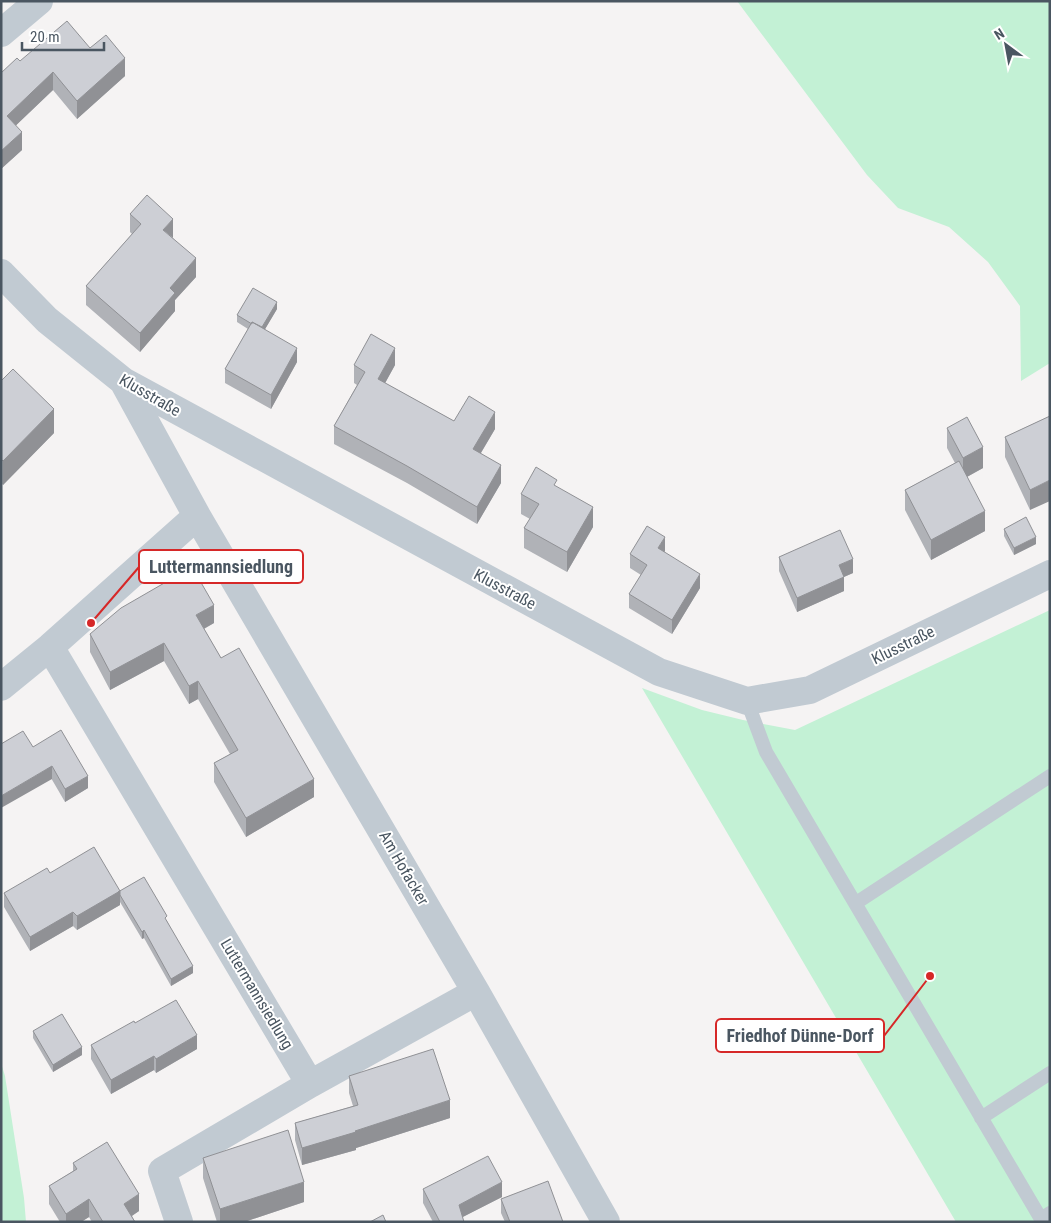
<svg xmlns="http://www.w3.org/2000/svg" width="1051" height="1223" viewBox="0 0 1051 1223" font-family="'Roboto Condensed',sans-serif">
<style>
.green{fill:#c3f1d5}
.lines{fill:none;stroke-linecap:round;stroke-linejoin:round}
.lane{stroke:#c1cad2;stroke-width:14}
.street{stroke:#c1cad2;stroke-width:28}
.wall{fill:#b0b2b7}
.shaded-wall{fill:#909195}
.building{fill:#cdcfd5;stroke:#909195}
.labels{text-anchor:middle;dominant-baseline:central;stroke-width:4;stroke-linejoin:round;paint-order:stroke}
.street-label{font-size:16px;fill:#4a5661;stroke:#fff}
.leader{fill:none;stroke:#d62828;stroke-width:2}
.callout-dot{fill:#d62828;stroke:#fff;stroke-width:2}
.callout{fill:#fff;stroke:#d62828;stroke-width:2}
.callout-label{font-size:18px;text-anchor:middle;font-weight:bold;fill:#4a5661}
</style>
<rect width="100%" height="100%" fill="#f5f3f3"/>
<path class="green" d="M737,1H1050V363L1021,381L1020,306L988,262L949,227L898,208L867,175Z
M1050,610V1222H956L642,688L702,710L743,720L795,730Z
M1,1063L5,1076L24,1198L26,1222H1Z"/>
<g class="lines">
<path class="lane" d="M747,701L766,752L1041,1219L1050,1213
M856,903L1050,776
M981,1118L1050,1073"/>
<path class="street" d="M1,33L39,1
M1,273L47,320L123,381L659,672L747,701L810,690L1050,574
M197,516L476,992L606,1222
M50,647L310,1084
M1,687L50,647L197,516L123,381
M179,1222L162,1171L310,1084L476,992"/>
</g>
<path class="wall" d="M90,48L125,76L77,119L53,90L16,125L22,150L1,169L20,61Z
M130,214L173,238L196,277L175,300V311L140,352L86,305V286L132,234L130,232Z
M277,309L265,329L297,362L271,409L225,383V369L248,329L237,322V315Z
M354,365H395L385,383L454,421L495,429L481,453L501,483L477,524L407,483L334,444V426L357,385L354,383Z
M1,381L54,433L3,485L1,483Z
M1050,416L1030,510L1005,457V437Z
M947,428L983,468L967,477L985,531L931,560L905,510V490L955,463L947,448Z
M557,487L593,527L567,572L524,548V528L530,519L521,514V494Z
M1004,529L1036,544L1014,555L1004,536Z
M665,551L664,552L700,588L672,634L629,608V594L641,575L630,568V554Z
M779,557L853,573L844,577V591L797,612L779,571Z
M214,623L204,629L221,658L314,797L246,837L214,782V763L230,754L198,699L189,704L164,661L110,690L90,652V634Z
M33,747L88,788L65,802Z
M50,873L120,891L167,921L193,973L171,986L144,938L142,939L120,902V905L77,930L73,926L30,951L4,907V893Z
M135,1023L197,1049L156,1073L154,1070L111,1094L91,1059V1045Z
M33,1031L82,1055L53,1072L33,1038Z
M349,1076L450,1118L356,1148V1150L302,1165L295,1140V1123L353,1106L349,1093Z
M203,1158L304,1202L244,1222H217L203,1178Z
M73,1163L139,1211L132,1216L135,1222H92L89,1217L81,1222H60L49,1204V1186L73,1171Z
M423,1189L502,1197L462,1217L464,1222H433L423,1203Z
M501,1199L563,1222H505L501,1213Z"/>
<path class="shaded-wall" d="M125,58V76L77,119V101Z
M53,72V90L7,134V116Z
M22,132V150L1,169V151Z
M173,219V238L163,230Z
M196,258V277L175,300V311L140,352V333L170,288Z
M277,302V309L261,336V329Z
M297,348V362L271,409V395Z
M395,348V365L378,396V379Z
M54,409V433L3,485V461Z
M495,412V429L473,466V449Z
M983,447V468L963,479V458Z
M501,465V483L477,524V507Z
M1050,480V501L1030,510V490Z
M593,507V527L567,572V552Z
M985,511V531L931,560V540Z
M665,537V551L658,562V548Z
M1036,537V544L1014,555V548Z
M853,559V573L839,579V565Z
M700,574V588L672,634V620Z
M844,577V591L797,612V598Z
M214,605V623L196,633V615Z
M164,643V661L110,690V672Z
M198,681V699L189,704V686Z
M52,766V779L1,808V796Z
M88,776V788L65,802V789Z
M314,779V797L246,837V818Z
M120,891V905L77,930V916Z
M73,912V926L30,951V937Z
M144,930V938L142,939V932Z
M193,966V973L171,986V979Z
M197,1035V1049L156,1073V1059Z
M82,1047V1055L53,1072V1065Z
M154,1056V1070L111,1094V1080Z
M450,1100V1118L356,1148V1150L302,1165V1148Z
M304,1182V1202L244,1222H220V1209Z
M502,1182V1197L459,1219V1205Z
M139,1194V1211L124,1221V1204Z
M89,1199V1217L81,1222H66V1214Z"/>
<path class="building" d="M67,21L90,48L106,35L125,58L77,101L53,72L7,116L22,132L1,151V73L17,58L20,61Z
M147,195L173,219L163,230L196,258L170,288L175,293L140,333L86,286L141,224L130,214Z
M253,288L277,302L262,327L252,322V324L237,315Z
M252,322L297,348L271,395L225,369Z
M371,334L395,348L378,379L454,421L469,396L495,412L473,449L501,465L477,507L407,466L334,426L365,372L354,365Z
M13,369L54,409L3,461L1,459V381Z
M1050,416V480L1030,490L1005,437Z
M967,417L983,447L963,458L947,428Z
M959,461L985,511L931,540L905,490Z
M536,467L557,480L554,485L593,507L567,552L524,528L539,504L521,494Z
M1026,517L1036,537L1014,548L1004,529Z
M647,526L665,537L658,548L700,574L672,620L629,594L647,565L630,554Z
M840,530L853,559L839,565L844,577L797,598L779,557Z
M192,567L214,605L196,615L221,658L239,648L314,779L246,818L214,763L238,750L198,681L189,686L164,643L110,672L90,634L121,608Z
M61,730L88,776L65,789L52,766L1,796V744L23,731L33,747Z
M94,847L120,891L77,916L73,912L30,937L4,893L47,868L50,873Z
M144,877L167,916L165,918L193,966L171,979L144,930L142,932L120,895V891L118,892Z
M176,1000L197,1035L156,1059L154,1056L111,1080L91,1045L134,1021L135,1023Z
M62,1014L82,1047L53,1065L33,1031Z
M433,1049L450,1100L355,1131L356,1132L302,1148L295,1123L358,1105L349,1076Z
M288,1130L304,1182L220,1209L203,1158Z
M107,1142L139,1194L124,1204L135,1222H103L89,1199L66,1214L49,1186L77,1169L73,1163Z
M488,1156L502,1182L459,1205L464,1222H440L423,1189Z
M548,1181L563,1222H510L501,1199Z
M383,1215L386,1222H370Z"/>
<g class="labels">
<g class="street-label">
<text transform="translate(150 395) rotate(30)">Klusstraße</text>
<text transform="translate(505 589) rotate(28)">Klusstraße</text>
<text transform="translate(903 645) rotate(-26)">Klusstraße</text>
<text transform="translate(404 868) rotate(60)">Am Hofacker</text>
<text transform="translate(257 994) rotate(59)">Luttermannsiedlung</text>
</g>
</g>
<path class="leader" d="M91 623L139 567M930 976L884 1036"/>
<g class="callout-dot">
<circle cx="91" cy="623" r="5"/>
<circle cx="930" cy="976" r="5"/>
</g>
<g class="callout">
<rect x="139" y="550" width="164" height="33" rx="5"/>
<rect x="716" y="1019" width="168" height="33" rx="5"/>
</g>
<g class="callout-label">
<text x="221" y="573">Luttermannsiedlung</text>
<text x="800" y="1042">Friedhof Dünne-Dorf</text>
</g>
<rect width="1051" height="1223" fill="none" stroke="#4a5661" stroke-width="5"/>
<g transform="translate(1006 45) rotate(328)" stroke="#ffffff" stroke-width="4" paint-order="stroke">
<path d="M0-4L9 19L0 12L-9 19Z" fill="#4a5661"/>
<text y="-8" font-size="14" font-weight="bold" text-anchor="middle" fill="#4a5661">N</text>
</g>
<path d="M22 42v8h82v-8" fill="none" stroke="#4a5661" stroke-width="2.5"/>
<text x="30" y="42" font-size="15" fill="#4a5661" stroke="#ffffff" stroke-width="4" paint-order="stroke">20 m</text>
</svg>
